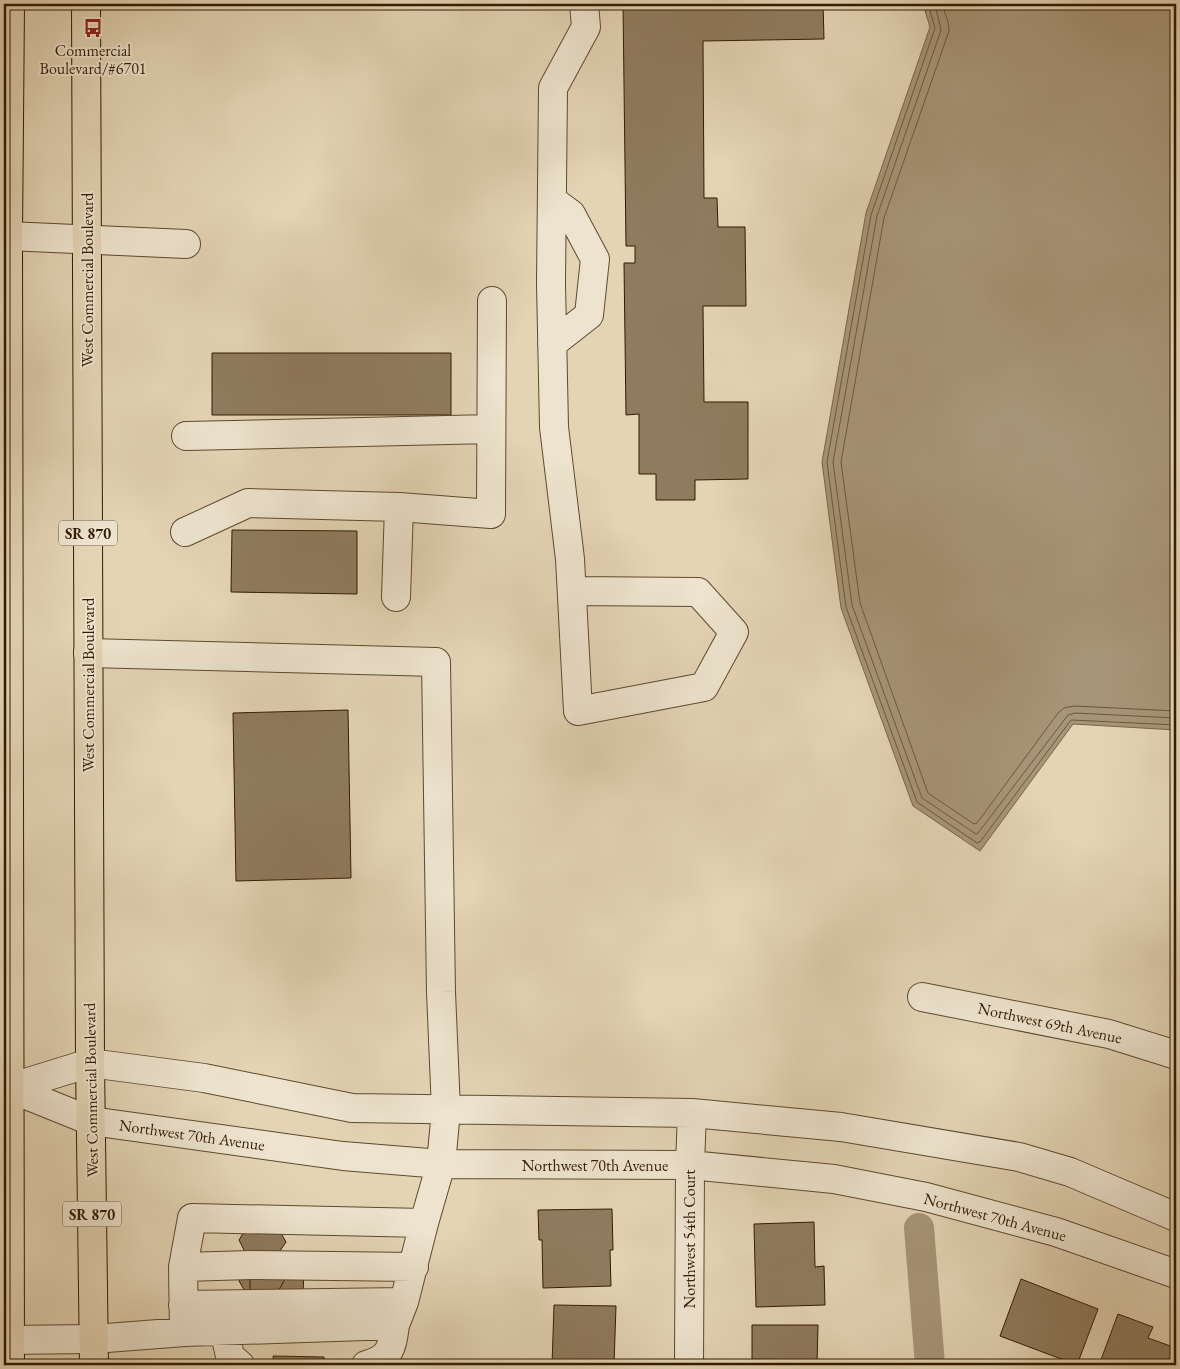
<svg xmlns="http://www.w3.org/2000/svg" width="1180" height="1369" viewBox="0 0 1180 1369" font-family="'EB Garamond',serif">
<style>
.water{fill:#a79577;stroke:#796447}
.lines{fill:none;stroke-linecap:round;stroke-linejoin:round}
.shore{stroke:#6d583c;stroke-width:1}
.canal{stroke:#a79577;stroke-width:30}
.building{fill:#8f7b5e;stroke:#331b00}
.minor-casing{stroke:#5f492d;stroke-width:30}
.highway-casing{stroke:#331b00;stroke-width:30}
.minor{stroke:#ede3ce;stroke-width:28}
.highway{stroke:#e3d4b4;stroke-width:28}
.labels{text-anchor:middle;dominant-baseline:central;stroke-width:4;stroke-linejoin:round;paint-order:stroke}
.shield{fill:#ede3ce;stroke:#6b573e;stroke-width:1}
.shield-label{font-size:15px;font-weight:bold;fill:#331b00}
.poi-label{font-size:16px;fill:#331b00;stroke:#ede3ce}
.street-label{font-size:16px;fill:#331b00;stroke:#ede3ce}
</style>
<rect width="100%" height="100%" fill="#e3d4b4"/>
<filter id="stains"><feTurbulence type="fractalNoise" baseFrequency=".004" numOctaves="4"/><feColorMatrix values="0 0 0 0 .2 0 0 0 0 .09 0 0 0 0 .02 0 0 0 .5 -.17"/></filter>
<radialGradient id="worn" r=".72"><stop offset=".6" stop-color="#630" stop-opacity="0"/><stop offset="1" stop-color="#630" stop-opacity=".3"/></radialGradient>
<path class="water" d="M923,4H1176V730L1073,724L980,851L913,806L841,608L822,462L866,213L930,27Z"/>
<g class="lines">
<path class="shore" d="M928,4L935,28L871,215L827,462L846,607L917,802L977,843L980,842L1071,720L1176,725
M935,4L941,30L877,216L833,462L852,605L922,798L976,834L978,833L1068,715L1075,713L1176,718
M942,4L948,22L949,31L884,218L841,462L860,603L928,793L974,824L977,823L1058,713L1064,708L1074,706L1176,711"/>
<path class="canal" d="M919,1228L930,1365"/>
</g>
<path class="building" d="M623,4H823L824,39L703,41L704,198H717L718,227H745L746,306H703L704,402H748V479L695,480V500H656V474H639V414L626,415L624,263H635V246H626Z
M212,353H451V415H212Z
M232,530L357,531V594L231,592Z
M348,710L351,878L236,881L233,713Z
M612,1209L613,1250H610L611,1286L543,1288L542,1240H539L538,1210Z
M251,1220L274,1221L286,1242L273,1261L284,1281L273,1300H250L239,1281L249,1260L239,1240Z
M814,1222L815,1267L824,1266L825,1305L756,1307L754,1224Z
M304,1267L303,1296H250V1268Z
M1021,1279L1098,1309L1077,1365L1000,1336Z
M554,1305L616,1306L614,1365H552Z
M1118,1314L1153,1327L1148,1338L1176,1348V1365H1099Z
M752,1325H818L817,1365H752Z
M273,1356L324,1357V1365H274Z"/>
<g class="lines">
<g class="minor-casing">
<path id="minor" d="M552,200L571,214L595,259L589,315L552,344
M8,236L186,244
M186,436L491,429
M399,507L491,514L492,301
M185,532L248,503L399,507L396,597
M572,591L698,592L734,632L704,687L578,711L570,559L554,427L551,283L553,88L586,27L584,4
M922,997L1109,1034L1176,1055
M4,1088H9L90,1063L204,1078L352,1108L692,1113L841,1127L1019,1157L1070,1172L1176,1217
M9,1088L91,1121L343,1156L441,1164L690,1165L834,1179L926,1197L1056,1232L1176,1274
M183,1267L251,1265L414,1267
M183,1305L404,1302
M224,1330L230,1356L240,1365
M184,1332L183,1267L192,1218L424,1223
M4,1340L94,1339L184,1332L395,1325L404,1302L424,1223L441,1164L446,1110L441,992L436,662L88,653
M366,1365C390,1359 392,1348 395,1325
M689,1365L690,1165L692,1113"/>
</g>
<g class="highway-casing">
<path id="highway" d="M86,4L90,1063L94,1365
M10,1365L8,236L10,4"/>
</g>
<use href="#minor" class="minor"/>
<use href="#highway" class="highway"/>
</g>
<defs>
<g id="bus-bare" transform="scale(1.5)"><path d="M-5-6H5V4H4V6H2V4H-2V6H-4V4H-5ZM-3.5-4V0h7V-4ZM-3.5 1.2v1.5H-2V1.2ZM2 1.2v1.5H3.5V1.2Z" fill="#8f2418" stroke="#ede3ce" stroke-width="2.5" paint-order="stroke"/></g>
</defs>
<g fill-rule="evenodd">
<use href="#bus-bare" x="93" y="28"/>
</g>
<g class="labels">
<g class="shield">
<rect x="59" y="520.5" width="58" height="25" rx="4"/>
<rect x="63" y="1201.5" width="58" height="25" rx="4"/>
</g>
<g class="shield-label">
<text x="88" y="533">SR 870</text>
<text x="92" y="1214">SR 870</text>
</g>
<g class="poi-label">
<text x="93" y="50">Commercial<tspan x="93" dy="18">Boulevard/#6701</tspan></text>
</g>
<g class="street-label">
<text transform="translate(87 280) rotate(-90)">West Commercial Boulevard</text>
<text transform="translate(88 685) rotate(-90)">West Commercial Boulevard</text>
<text transform="translate(1050 1023) rotate(12)">Northwest 69th Avenue</text>
<text transform="translate(91 1090) rotate(-91)">West Commercial Boulevard</text>
<text transform="translate(192 1135) rotate(8)">Northwest 70th Avenue</text>
<text x="595" y="1165">Northwest 70th Avenue</text>
<text transform="translate(995 1217) rotate(15)">Northwest 70th Avenue</text>
<text transform="translate(689 1239) rotate(-90)">Northwest 54th Court</text>
</g>
</g>
<rect width="1180" height="1369" fill="none" stroke="#e3d4b4" stroke-width="20"/>
<rect x="5" y="5" width="1170" height="1359" fill="none" stroke="#331b00" stroke-width="2.5"/>
<rect x="10" y="10" width="1160" height="1349" fill="none" stroke="#331b00"/>
<rect width="100%" height="100%" filter="url(#stains)"/>
<rect width="100%" height="100%" fill="url(#worn)"/>
</svg>
